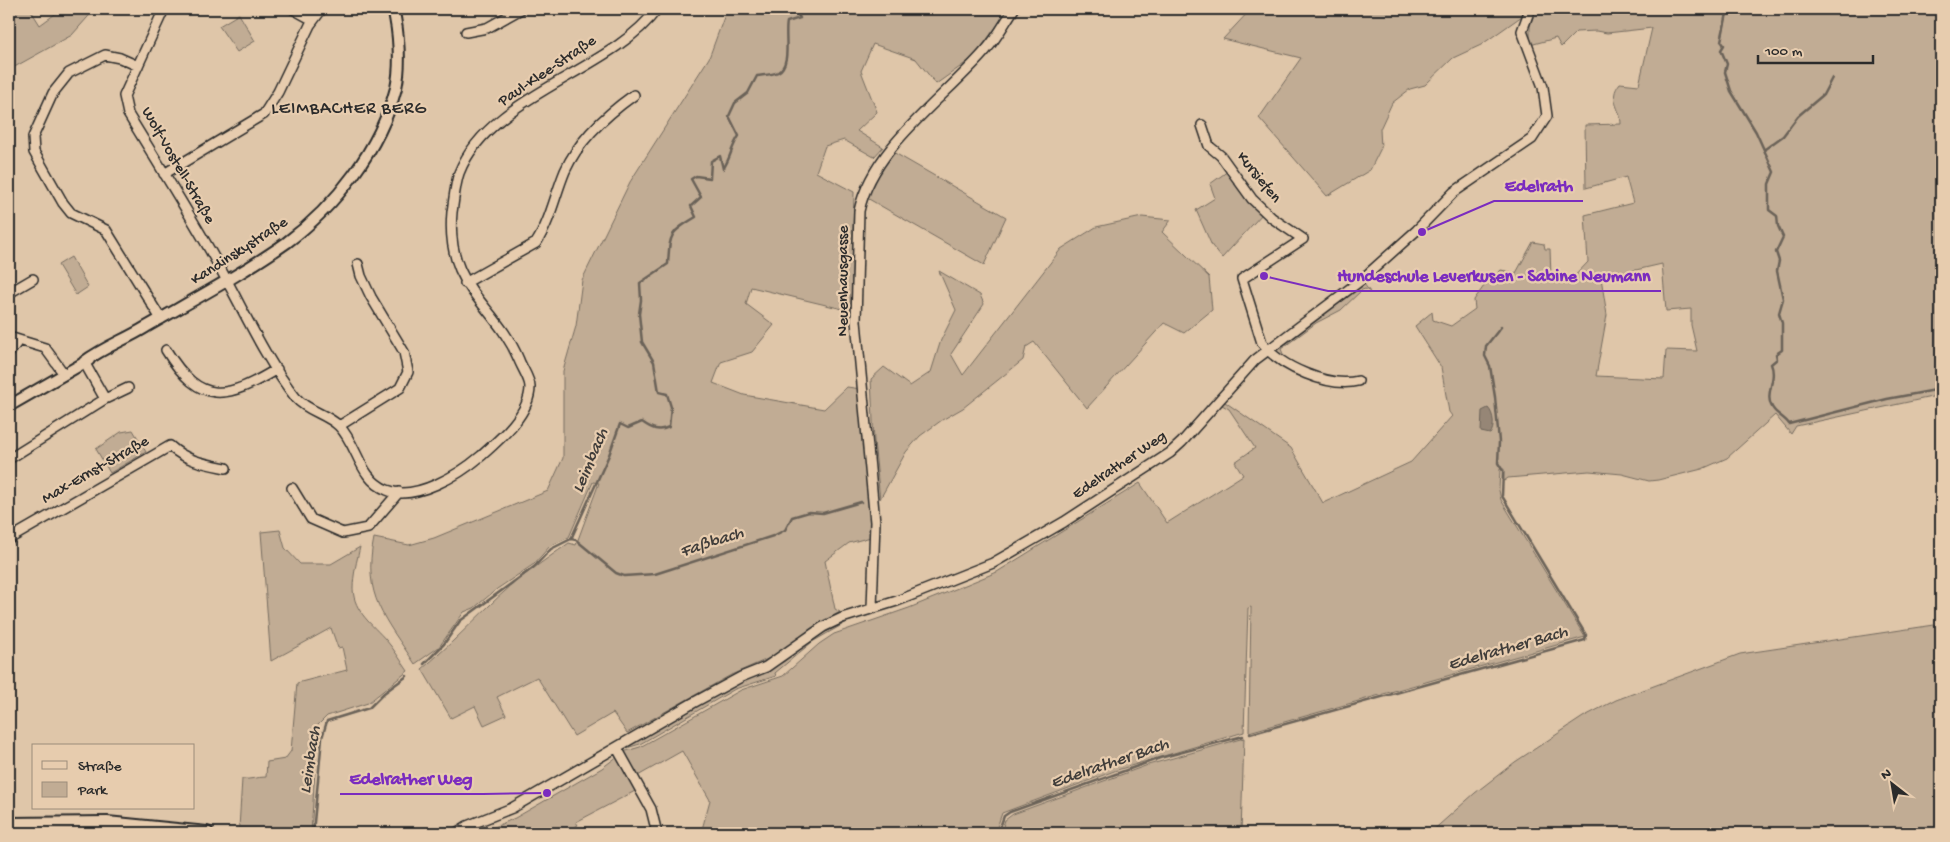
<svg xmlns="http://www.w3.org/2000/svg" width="1950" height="842" viewBox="0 0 1950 842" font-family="'Gochi Hand',sans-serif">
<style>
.green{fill:#c1ac94;stroke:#766c60;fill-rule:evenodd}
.water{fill:#968676;stroke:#6b6258}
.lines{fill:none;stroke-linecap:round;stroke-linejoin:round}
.stream{stroke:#6b6258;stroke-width:2.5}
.minor-casing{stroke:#2b2b2b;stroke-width:12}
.tertiary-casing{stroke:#2b2b2b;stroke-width:14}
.secondary-casing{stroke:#2b2b2b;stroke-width:16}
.minor{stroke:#e7ccae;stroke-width:9}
.tertiary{stroke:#e7ccae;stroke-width:10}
.secondary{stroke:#e7ccae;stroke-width:12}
.labels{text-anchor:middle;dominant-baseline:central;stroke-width:4.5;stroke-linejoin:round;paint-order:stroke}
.street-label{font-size:16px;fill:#2b2b2b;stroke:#e7ccae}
.neighbourhood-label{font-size:18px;letter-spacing:1px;fill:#2b2b2b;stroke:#e7ccae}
.water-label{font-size:18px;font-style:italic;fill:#403d3a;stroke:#e7ccae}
.leader{fill:none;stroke:#7b2cbf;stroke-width:2}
.callout-dot{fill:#7b2cbf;stroke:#e7ccae;stroke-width:2}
.callout-label{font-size:18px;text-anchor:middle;font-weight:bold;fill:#7b2cbf;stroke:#e7ccae;stroke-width:4.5;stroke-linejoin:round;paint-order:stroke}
</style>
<rect width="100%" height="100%" fill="#dfc6a9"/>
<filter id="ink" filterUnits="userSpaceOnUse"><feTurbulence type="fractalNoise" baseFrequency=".02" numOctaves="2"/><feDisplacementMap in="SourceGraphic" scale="10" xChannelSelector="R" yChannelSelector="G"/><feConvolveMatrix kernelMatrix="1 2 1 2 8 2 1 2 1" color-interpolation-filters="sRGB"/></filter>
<g filter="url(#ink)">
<path class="green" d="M9,9H30L40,25L62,9H95L72,35L9,70Z
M727,9H1009L974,57L936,84L916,59L873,44L861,71L877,112L857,131L883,147L874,157L844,140L825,146L816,172L854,192L851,311L751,287L746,304L774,325L752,352L721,362L713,383L744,395L824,409L847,387L861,389L871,537L849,543L825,561L835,609L840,612L810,629L779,654L731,675L627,733L613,713L574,736L537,677L497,697L506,715L484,725L475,706L451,718L422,669C447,648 467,627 490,605C513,582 542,562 569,543L576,545L599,483L593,482L569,537L550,546L534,564L497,589L474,608L464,612L439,647L415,664C385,618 362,596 374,538L409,545L434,538L548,491L563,458V371L576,326L582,280L630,182L709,58Z
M1251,9H1524L1522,16L1481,45L1453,58L1425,85L1410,89L1392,103L1380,129L1381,148L1370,170L1327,196L1259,118L1301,58L1223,39Z
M1536,9H1941V395L1796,426L1791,434L1775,415L1727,458L1702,469L1658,480L1649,481L1622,474L1589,471L1508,478L1504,481V469H1500L1499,490L1501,500L1585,637L1249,732L1251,607L1248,608L1244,732L1117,770L1002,813L995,833H701L710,800L682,751L636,777L623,752L640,747L741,690L783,676L819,644L834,634L909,608L997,572L1140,483L1167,523L1243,475L1235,462L1255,448L1229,409L1222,405L1225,402L1291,448L1323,503L1411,462L1452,416L1449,412L1441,367L1415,326L1432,312L1433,320L1451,326L1475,309L1474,300L1484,286L1501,270L1516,273L1533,242L1544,244L1545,249H1550L1551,276L1568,283L1588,262L1585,215L1633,203L1626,177L1586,188L1585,125L1621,124C1621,108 1607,99 1620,83L1639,85L1652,28L1607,33L1596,31L1576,32L1561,47L1556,38L1530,45V26ZM1662,264L1666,311L1691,309V325L1697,351L1666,350L1664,379L1596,376L1607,315L1601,278Z
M239,14L255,41L237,52L219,26Z
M893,152L1006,217L984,265L867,198L870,185Z
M1228,171L1263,213L1222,258L1212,246L1196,210L1215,198L1210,184Z
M1142,217L1171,220L1162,232L1209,277L1212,310L1184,333L1164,323L1087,408L1034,342L1026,347L1023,360L963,408L942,420L920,436L906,452L880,499L874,441L871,379L884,367L910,386L931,372L941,340L956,310L939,271L980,295L984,304L951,354L963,375L1061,249L1096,227Z
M71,257L88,287L76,295L58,265Z
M1364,284L1370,292L1365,289L1362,290L1341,310L1316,323L1281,349L1283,354L1282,356L1277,352V347Z
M133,430L146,452L110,473L96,449L121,432Z
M280,530L285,548L300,564H331L360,547C357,560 353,575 353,589C354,612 372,624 386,640C394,649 401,661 408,671L368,703L327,716L318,725L311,833L239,828L242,779C250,780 257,777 266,777L267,762L285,759L291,751L297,683L347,670L342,647L338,648L331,628L271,661L261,532Z
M847,622L812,642L775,673L776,676L735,689L640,744L620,750L736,683L783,662L819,635Z
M1941,624V830L1937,833H1430L1475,793L1515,762L1583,717L1616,700L1740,654Z
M1244,738L1241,833H1001L1005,820L1013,814L1148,765Z
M618,756L637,790L576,822L578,825L564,833H481L515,818L602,768Z"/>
<path class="water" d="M1488,408C1494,414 1495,428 1490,434L1481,432L1482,411Z"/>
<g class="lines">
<path class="stream" d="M1728,9L1721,41L1724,45L1721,50L1727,64L1725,72L1731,91L1756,132L1774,172L1769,184V210L1777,216L1778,226L1783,237L1776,252L1779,261L1777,271L1783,299L1779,313L1782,323V350L1776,354L1777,359L1771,364C1778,380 1762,395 1774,410C1778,415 1785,418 1789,424L1887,399L1941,389
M1765,149L1783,136L1798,116L1823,95L1832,78
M571,539L576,540L616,573L624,576L655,574L773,536L785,530L792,517L809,512L823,513L861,502
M424,664L444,644L460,621L534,567L551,549L571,539L609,455L620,424L628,428L642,422C652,429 658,432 669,427L671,407L667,394L659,392L654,362L642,342L639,314L641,300L640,283L668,264C670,234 669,233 696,217L691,206L701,197L691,179L696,176L710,178L711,161L720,156L723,169C731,158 731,147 739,136L729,116L735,103L748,93L757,76C763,75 772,75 778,72C792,64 784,36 787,22L800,18L794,9
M1250,734L1585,640L1586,635L1502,496L1503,471L1498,463L1499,442L1495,397L1490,366L1485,356L1486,346L1501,327
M313,833L322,738L327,721L369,708L384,693L407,676
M998,833L1004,816L1010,812L1160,758L1243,736"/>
<g class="minor-casing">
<path id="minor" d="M164,9L124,96L128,114C159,165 191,216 220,268C244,311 265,359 296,398C307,411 327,414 339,426C358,445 359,479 387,490C415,502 460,474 481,456C499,440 530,414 530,387C530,379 522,368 519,360C495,302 445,289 452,212C454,200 455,185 459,173C490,94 611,72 657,9
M293,9L313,20
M466,32L487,28L521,9
M138,66L120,58L105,55L69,73L53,93L33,137L34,152L63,203L71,213L106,230L161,319
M1202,125L1209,146L1221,156L1252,199L1272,218L1303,239L1242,279L1262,343C1280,367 1329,388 1358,381
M164,174L264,114L278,92L310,25L322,9
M465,283L536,243C550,222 555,195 565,171C579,139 606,115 634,95
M9,293L33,279
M9,337L45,348L64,374
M166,350C201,407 227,399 277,369
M9,353L19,340
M105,399L128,388
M339,426L400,388L408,372L404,352L371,297L361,276L358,264
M9,459L105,399L84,362
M292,488L311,519L343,533L368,528L399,492
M9,539L170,446C186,461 206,464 226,468
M872,608L875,522L856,321L859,211C873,146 944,99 986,50C997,38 1005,22 1014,9
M617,748L651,809L656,829
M456,833L467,826L512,808L693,703L741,677L766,667L823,627L842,618L897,601L993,563L1064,522L1170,453L1182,442L1255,360L1360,281L1417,230L1454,192L1532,139L1547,116L1543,87L1522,31L1530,9"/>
</g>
<g class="tertiary-casing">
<path id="tertiary" d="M84,362C104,347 125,340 146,327C193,300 242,274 286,243C336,206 380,149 396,88C401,65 399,32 393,9
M9,406L89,360"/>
</g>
<g class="secondary-casing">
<path id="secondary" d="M9,824L107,823L207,833"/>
</g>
<use href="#minor" class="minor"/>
<use href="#tertiary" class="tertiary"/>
<use href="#secondary" class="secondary"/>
</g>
</g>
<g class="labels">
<g class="street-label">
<text transform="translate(548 72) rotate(-34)">Paul-Klee-Straße</text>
<text transform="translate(177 166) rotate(60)">Wolf-Vostell-Straße</text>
<text transform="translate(1258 178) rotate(51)">Kursiefen</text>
<text transform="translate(240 252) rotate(-33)">Kandinskystraße</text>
<text transform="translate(844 281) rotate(-90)">Neuenhausgasse</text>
<text transform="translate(1120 466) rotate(-34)">Edelrather Weg</text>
<text transform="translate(96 471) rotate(-30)">Max-Ernst-Straße</text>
</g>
<g class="neighbourhood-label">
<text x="349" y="109">LEIMBACHER BERG</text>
</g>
<g class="water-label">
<text transform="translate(591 461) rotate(-67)">Leimbach</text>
<text transform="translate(712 543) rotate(-18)">Faßbach</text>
<text transform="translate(1508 649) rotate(-16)">Edelrather Bach</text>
<text transform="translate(311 760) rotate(-81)">Leimbach</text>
<text transform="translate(1110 764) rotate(-19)">Edelrather Bach</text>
</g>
</g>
<path class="leader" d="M1422 232L1494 201H1583M1264 276L1328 291H1661M547 793L483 794H340"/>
<g class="callout-dot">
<circle cx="1422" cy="232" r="5"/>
<circle cx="1264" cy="276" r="5"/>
<circle cx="547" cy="793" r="5"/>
</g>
<g class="callout-label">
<text x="1539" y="191">Edelrath</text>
<text x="1494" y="281">Hundeschule Leverkusen - Sabine Neumann</text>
<text x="411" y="784">Edelrather Weg</text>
</g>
<rect width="1950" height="842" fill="none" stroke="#e7ccae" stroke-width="30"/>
<rect x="15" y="15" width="1920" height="812" fill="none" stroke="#2b2b2b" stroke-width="2" filter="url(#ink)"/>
<rect x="32" y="744" width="162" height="65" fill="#e7ccae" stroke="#9c8c7a"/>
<rect x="42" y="761" width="25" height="8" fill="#e7ccae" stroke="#9c8c7a"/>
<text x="78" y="770" font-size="15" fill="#2b2b2b">Straße</text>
<rect x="42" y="782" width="25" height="15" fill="#c1ac94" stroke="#9c8c7a"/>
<text x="78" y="794" font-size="15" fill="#2b2b2b">Park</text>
<g transform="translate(1892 784) rotate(329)" stroke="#e7ccae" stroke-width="4" paint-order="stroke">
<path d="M0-4L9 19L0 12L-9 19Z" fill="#2b2b2b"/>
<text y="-8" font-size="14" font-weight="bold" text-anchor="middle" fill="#2b2b2b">N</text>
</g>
<path d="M1758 55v8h115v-8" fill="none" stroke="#2b2b2b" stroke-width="2.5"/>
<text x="1765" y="55" font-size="15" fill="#2b2b2b" stroke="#e7ccae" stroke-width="4" paint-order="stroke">100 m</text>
</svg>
